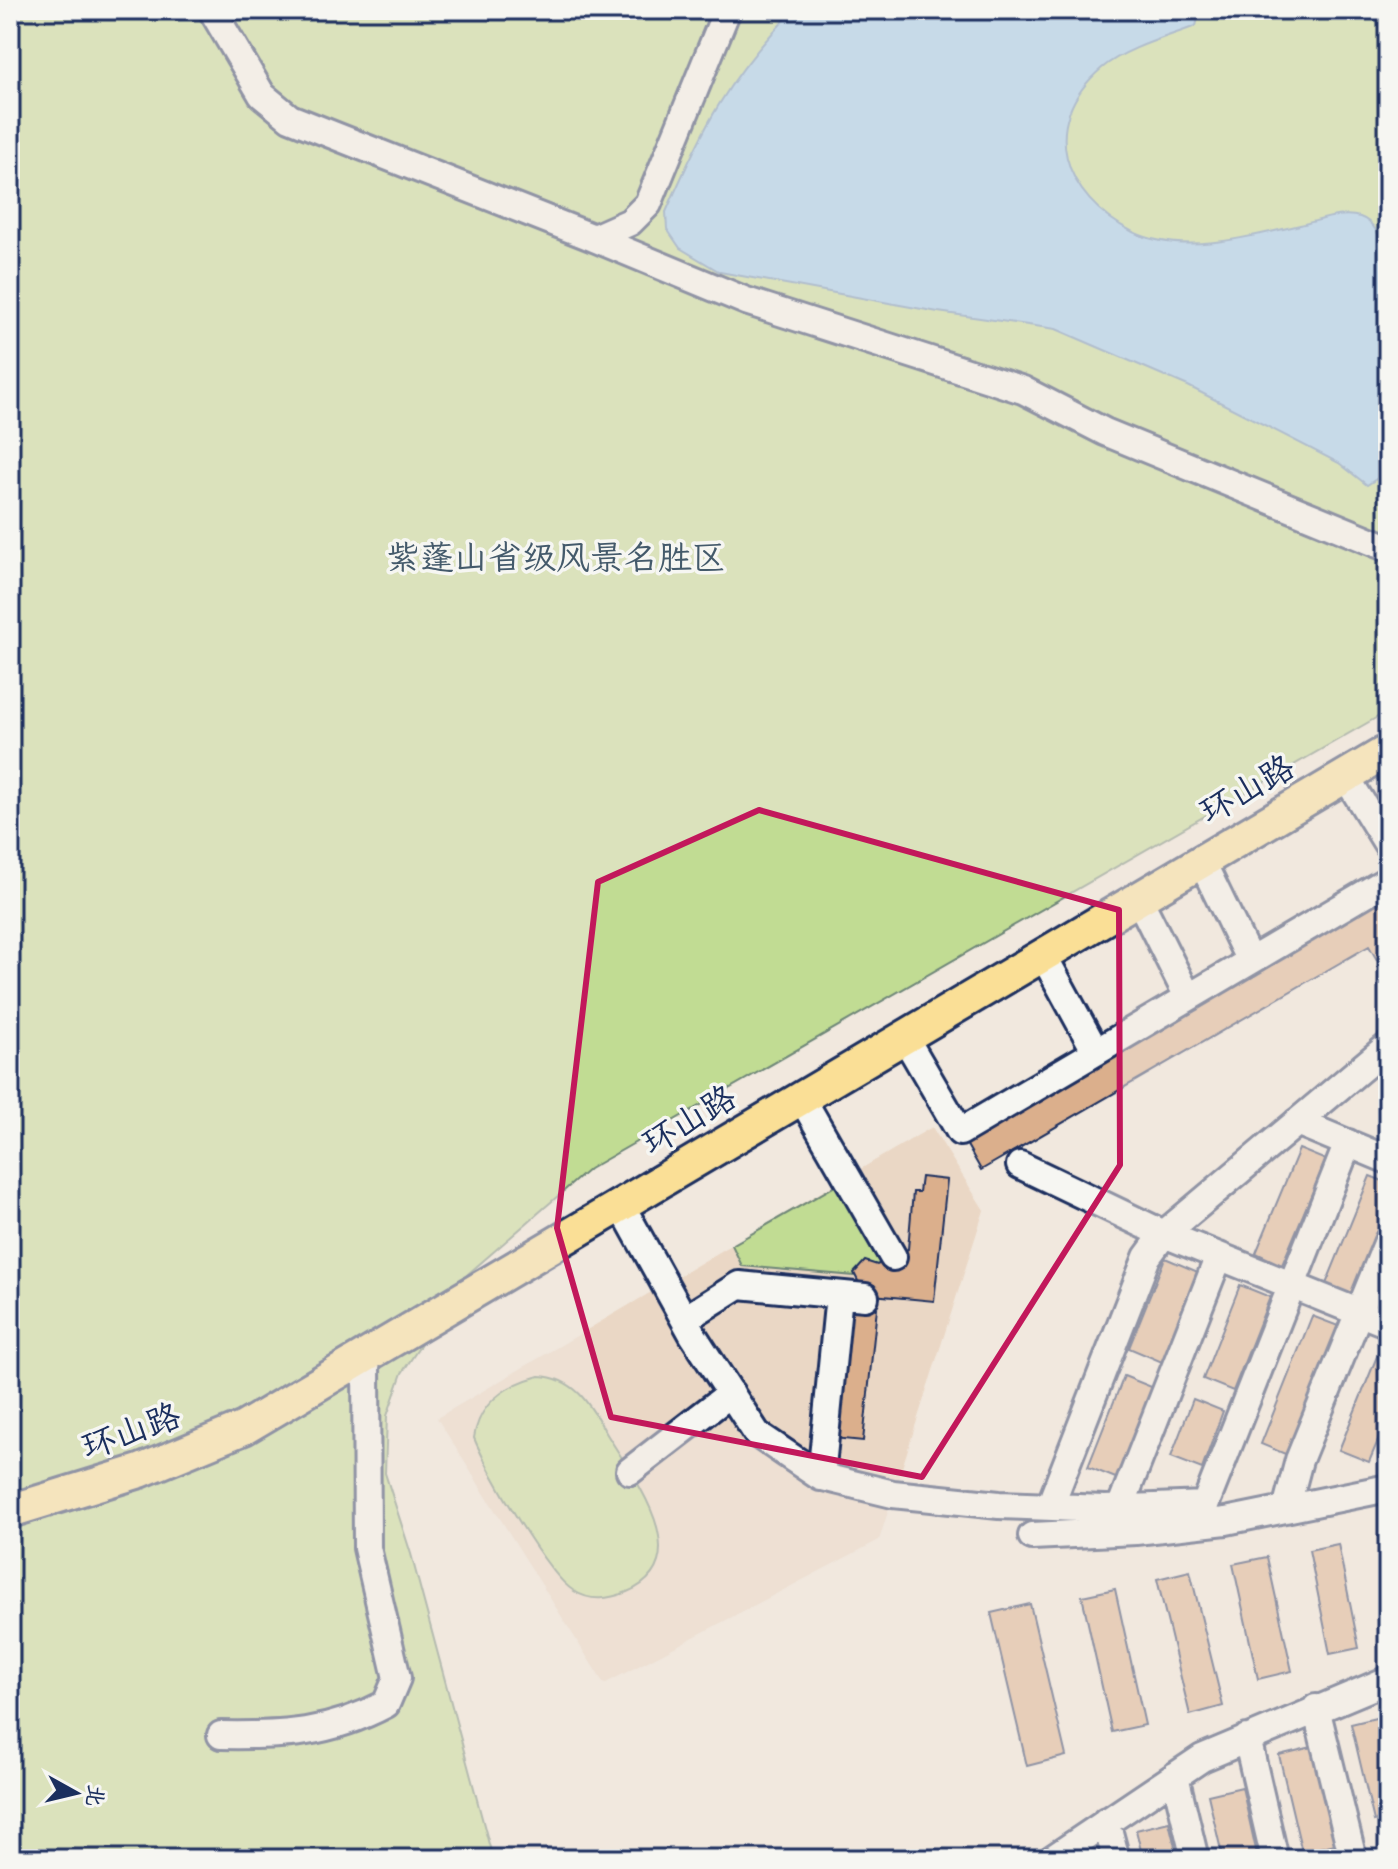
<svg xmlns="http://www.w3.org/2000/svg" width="1398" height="1869" viewBox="0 0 1398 1869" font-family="Caveat,'LXGW WenKai TC',sans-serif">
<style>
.built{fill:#ead7c5}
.green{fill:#c1dc93;stroke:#6e8678;stroke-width:2}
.water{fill:#96caf4;stroke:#658cb8;stroke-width:2}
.building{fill:#dbaf8c;stroke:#1b2f5e;stroke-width:2}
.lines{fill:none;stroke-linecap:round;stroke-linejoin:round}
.minor-casing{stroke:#1b2f5e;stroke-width:32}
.major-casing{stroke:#1b2f5e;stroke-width:38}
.minor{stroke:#f6f6f2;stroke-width:26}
.major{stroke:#fadf96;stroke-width:32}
.marked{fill:none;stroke:#c2185b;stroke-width:6;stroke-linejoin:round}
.labels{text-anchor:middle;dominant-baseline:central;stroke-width:7;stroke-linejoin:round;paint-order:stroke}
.park-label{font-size:34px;fill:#445a6b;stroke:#f6f6f2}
.street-label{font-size:34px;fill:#1b2f5e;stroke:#f6f6f2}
</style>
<rect width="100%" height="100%" fill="#f1e8de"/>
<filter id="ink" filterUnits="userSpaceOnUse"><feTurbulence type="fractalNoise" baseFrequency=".0125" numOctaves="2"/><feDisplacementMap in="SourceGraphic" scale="16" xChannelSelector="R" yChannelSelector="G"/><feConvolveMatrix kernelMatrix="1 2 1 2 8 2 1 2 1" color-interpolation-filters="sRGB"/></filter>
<g filter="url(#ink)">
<path class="built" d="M932,1127L984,1210L879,1540L604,1684L437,1418Z"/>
<path class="green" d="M10,10H1388V711L589,1169L468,1274L402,1373L387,1416L385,1473L411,1554L493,1859H10Z
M844,1181L885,1261L877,1265L865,1262L855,1273L856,1276L742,1266L732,1245Z
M539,1376C577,1378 591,1407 608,1436C633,1477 700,1562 627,1592C609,1599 591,1602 574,1591C547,1575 487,1470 474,1438C479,1402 506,1385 539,1376Z"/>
<path class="water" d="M794,10H1200L1196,26C1167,37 1126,48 1102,68C1037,123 1063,197 1133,232C1183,256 1250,237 1300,225C1319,221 1341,211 1360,217C1378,223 1382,244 1388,261L1387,472L1367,485L1339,463L1188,386L1056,329L938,312L720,272L680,248L667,229L666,212C703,127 728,77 794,10Z"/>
<path class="building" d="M1383,898L1388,907V979L1369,946L981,1170L964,1140Z
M1299,1149L1326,1160L1282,1265L1256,1253Z
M1370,1176L1388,1183V1214L1354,1296L1326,1284Z
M921,1177L947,1180L934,1301L873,1295L874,1285H860L854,1273L865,1261L877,1265L908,1249L913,1192H919Z
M1165,1258L1198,1272L1162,1362L1129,1348Z
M1240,1285L1270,1297L1233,1391L1203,1379Z
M848,1305L877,1308L863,1441L834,1438Z
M1312,1316L1341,1327L1290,1456L1261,1444Z
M1382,1344L1388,1347V1417L1369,1462L1339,1450Z
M1124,1376L1154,1388L1118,1479L1088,1467Z
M1193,1399L1223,1411L1202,1469L1171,1457Z
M1338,1544L1359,1648L1330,1654L1309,1550Z
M1267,1557L1292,1671L1258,1679L1233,1564Z
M1190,1571L1223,1706L1190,1715L1157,1579Z
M1115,1589L1145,1725L1112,1732L1082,1596Z
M1030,1604L1066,1756L1027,1766L991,1613Z
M1384,1716L1388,1732V1818L1374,1821L1351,1724Z
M1312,1747L1335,1844L1302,1852L1279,1755Z
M1242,1787L1258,1859H1223L1208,1795Z
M1169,1822L1178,1859H1143L1136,1830Z"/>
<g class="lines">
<g class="minor-casing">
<path id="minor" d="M212,10L262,95L290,118L594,238L630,222L648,204L727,10
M594,238L746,301L1023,390L1105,432L1388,548
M1345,775L1388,845
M1201,860L1250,961
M1138,897L1188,997
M1042,953L1096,1052
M904,1036L960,1132L1388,880
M801,1097L893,1257
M1297,1122L1388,1160
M1020,1165L1164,1234L1388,1324
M621,1205L693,1335L757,1434L819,1476L893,1494L999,1505L1105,1509L1205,1505L1348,1143
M685,1319L739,1285L865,1297
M630,1471L731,1393
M821,1477L839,1295
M1050,1506L1147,1257L1164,1234L1388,1046
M1120,1508L1219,1256
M1286,1509L1299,1460L1388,1241
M1032,1536L1136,1531L1226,1521L1388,1488
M1316,1708L1353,1859
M221,1735C284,1736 329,1734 386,1704L397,1678L367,1548L366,1357
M1247,1738L1275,1859
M1175,1776L1195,1859
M1106,1821L1116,1859
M1052,1859L1202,1758L1388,1680"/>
</g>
<g class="major-casing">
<path id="major" d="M10,1511L140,1471L244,1428L1388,751"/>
</g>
<use href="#minor" class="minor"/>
<use href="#major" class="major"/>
</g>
</g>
<path d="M0 0H1398V1869H0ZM759,810L1119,910L1120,1165L922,1477L611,1417L557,1228L598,882Z" fill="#f1e8de" fill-opacity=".55" fill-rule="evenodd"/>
<path class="marked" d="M759,810L1119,910L1120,1165L922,1477L611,1417L557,1228L598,882Z"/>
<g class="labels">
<g class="park-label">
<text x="556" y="557">紫蓬山省级风景名胜区</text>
</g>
<g class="street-label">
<text transform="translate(1247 789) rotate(-30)">环山路</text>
<text transform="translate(689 1120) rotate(-31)">环山路</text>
<text transform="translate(131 1431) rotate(-20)">环山路</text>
</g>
</g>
<rect width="1398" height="1869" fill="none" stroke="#f6f6f2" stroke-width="40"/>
<rect x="20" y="20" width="1358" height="1829" fill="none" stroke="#1b2f5e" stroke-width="3" filter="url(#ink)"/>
<g transform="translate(76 1793) rotate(98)" stroke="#f6f6f2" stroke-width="6" paint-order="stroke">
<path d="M0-6L14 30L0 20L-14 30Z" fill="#1b2f5e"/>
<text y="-12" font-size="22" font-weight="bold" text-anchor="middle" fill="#1b2f5e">北</text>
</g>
</svg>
